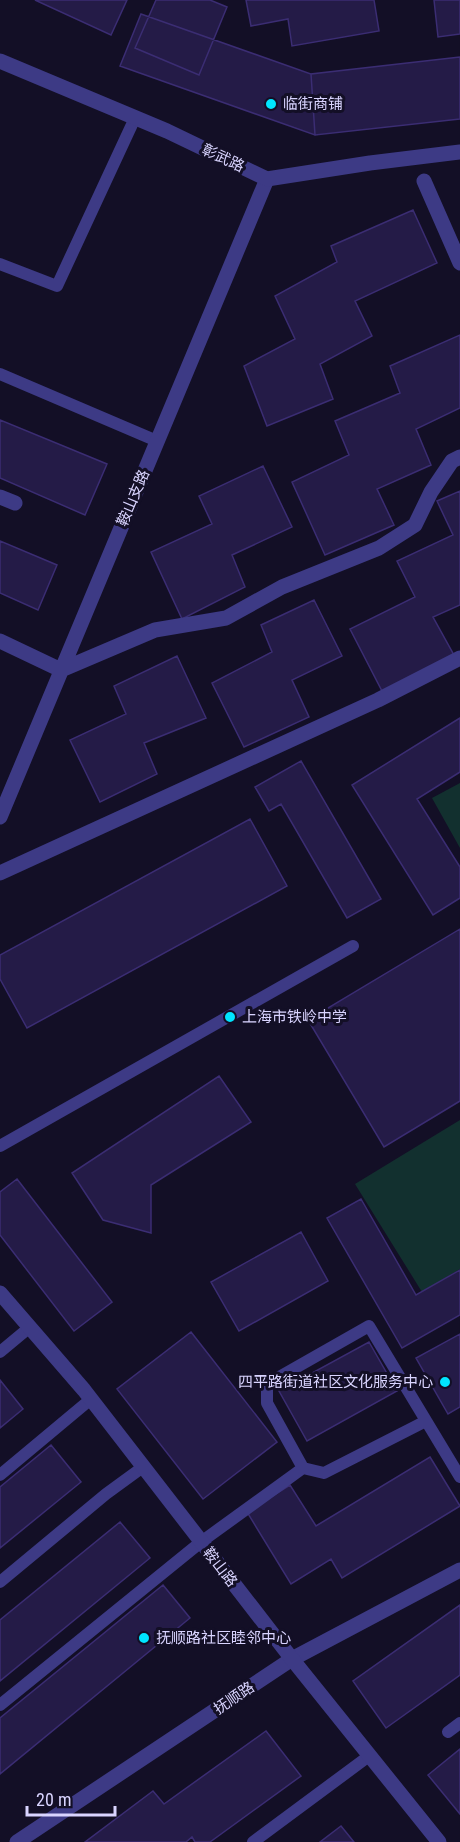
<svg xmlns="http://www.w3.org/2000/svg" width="460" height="1842" viewBox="0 0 460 1842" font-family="'Roboto Condensed','Noto Sans SC',sans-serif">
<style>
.green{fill:#12302f}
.building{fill:#241b47;stroke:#3b2d73;stroke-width:1.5}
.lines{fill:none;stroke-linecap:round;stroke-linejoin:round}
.service{stroke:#3d3a85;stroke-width:12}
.minor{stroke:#3d3a85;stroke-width:15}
.tertiary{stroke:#3d3a85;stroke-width:15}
.poi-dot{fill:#00e5ff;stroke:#130f26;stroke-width:2}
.labels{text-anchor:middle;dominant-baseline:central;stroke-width:6;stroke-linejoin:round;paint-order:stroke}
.poi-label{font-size:15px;fill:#d9d4ff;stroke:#130f26;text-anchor:start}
.street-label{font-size:15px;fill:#d9d4ff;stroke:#130f26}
</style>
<rect width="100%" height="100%" fill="#130f26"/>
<path class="green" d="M460,783V848L432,798Z
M460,1120V1269L422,1292L355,1184Z"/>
<path class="building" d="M35,0H127L111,35Z
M156,0H210L227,7L199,75L135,48Z
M246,0H374L379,31L292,46L288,19L251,26Z
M434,0H460V34L438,37Z
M141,14L311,74L315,135L120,66Z
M460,57V119L315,135L311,74Z
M413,210L437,263L355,301L372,336L320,364L333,399L267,426L244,366L295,339L275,296L337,262L331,246Z
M460,335V408L416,429L431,465L377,489L394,525L325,555L292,482L349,455L335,421L400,393L390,366Z
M0,420L107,464L85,515L0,478Z
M263,466L292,527L232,555L245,587L182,619L151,552L212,524L199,496Z
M460,491V605L433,617L455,657L383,693L350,629L415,597L397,561L453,535L437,501Z
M0,541L57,565L38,610L0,593Z
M314,600L342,656L292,680L309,717L244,747L212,683L272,652L261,625Z
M177,656L206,718L144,743L157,774L100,802L70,740L126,714L114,686Z
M460,718V772L417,799L460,867V898L433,915L352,785Z
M301,761L381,899L347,918L281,804L269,811L255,787Z
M250,819L287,886L27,1028L0,979V955Z
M460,929V1101L384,1147L308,1020Z
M219,1076L251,1122L151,1185V1233L103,1220L72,1173Z
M17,1179L112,1302L74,1331L0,1235V1192Z
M361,1199L416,1295L460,1270V1315L402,1348L327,1218Z
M301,1232L328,1281L239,1331L211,1282Z
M191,1332L277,1442L203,1499L117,1389Z
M460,1334V1407L448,1414L416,1358Z
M369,1342L397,1391L307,1441L279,1391Z
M0,1380L23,1409L0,1428Z
M51,1445L81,1482L0,1548V1487Z
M430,1457L460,1506L342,1578L331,1559L291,1584L247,1512L290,1485L316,1526Z
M120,1522L150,1558L0,1681V1620Z
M163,1585L190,1618L0,1774V1718Z
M460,1605V1675L386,1728L353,1681Z
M266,1731L301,1776L210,1842H195L192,1837L186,1842H85L153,1791L164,1804Z
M460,1749V1814L428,1775Z
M341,1826L354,1842H320Z"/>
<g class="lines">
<path class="service" d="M0,264L57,286L135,118
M0,374L157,441
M0,1146L353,946
M0,1352L30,1327
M426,1421L324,1473L303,1468L267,1403V1384L369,1326L460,1477
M0,1475L91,1399
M0,1582L106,1494L143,1467
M0,1705L201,1542L303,1468
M448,1732L460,1723
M253,1842L369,1756"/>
<path class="minor" d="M424,181L460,263
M0,497L15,503
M0,641L61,670L155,630L226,618L282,587L379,548L415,525L431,492L452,461L460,457
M0,817L267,179
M0,873L378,700L460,658
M17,1842L292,1659L460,1570"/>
<path class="tertiary" d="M0,61L167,131L267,179L370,163L460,152
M0,1293L84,1390L292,1659L439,1842"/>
</g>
<g class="poi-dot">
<circle cx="271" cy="104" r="6"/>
<circle cx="230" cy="1017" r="6"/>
<circle cx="445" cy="1382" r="6"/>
<circle cx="144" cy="1638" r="6"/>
</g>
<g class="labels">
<g class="poi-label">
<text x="283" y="104">临街商铺</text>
<text x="242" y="1017">上海市铁岭中学</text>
<text x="433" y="1382" text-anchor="end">四平路街道社区文化服务中心</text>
<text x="156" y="1638">抚顺路社区睦邻中心</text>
</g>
<g class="street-label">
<text transform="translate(223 158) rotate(25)">彰武路</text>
<text transform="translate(133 498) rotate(-67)">鞍山支路</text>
<text transform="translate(220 1567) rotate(52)">鞍山路</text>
<text transform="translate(234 1698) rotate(-34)">抚顺路</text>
</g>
</g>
<path d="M27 1806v9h88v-9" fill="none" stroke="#d9d4ff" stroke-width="3"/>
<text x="36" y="1806" font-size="18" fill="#d9d4ff" stroke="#130f26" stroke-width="4.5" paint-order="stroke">20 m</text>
</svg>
